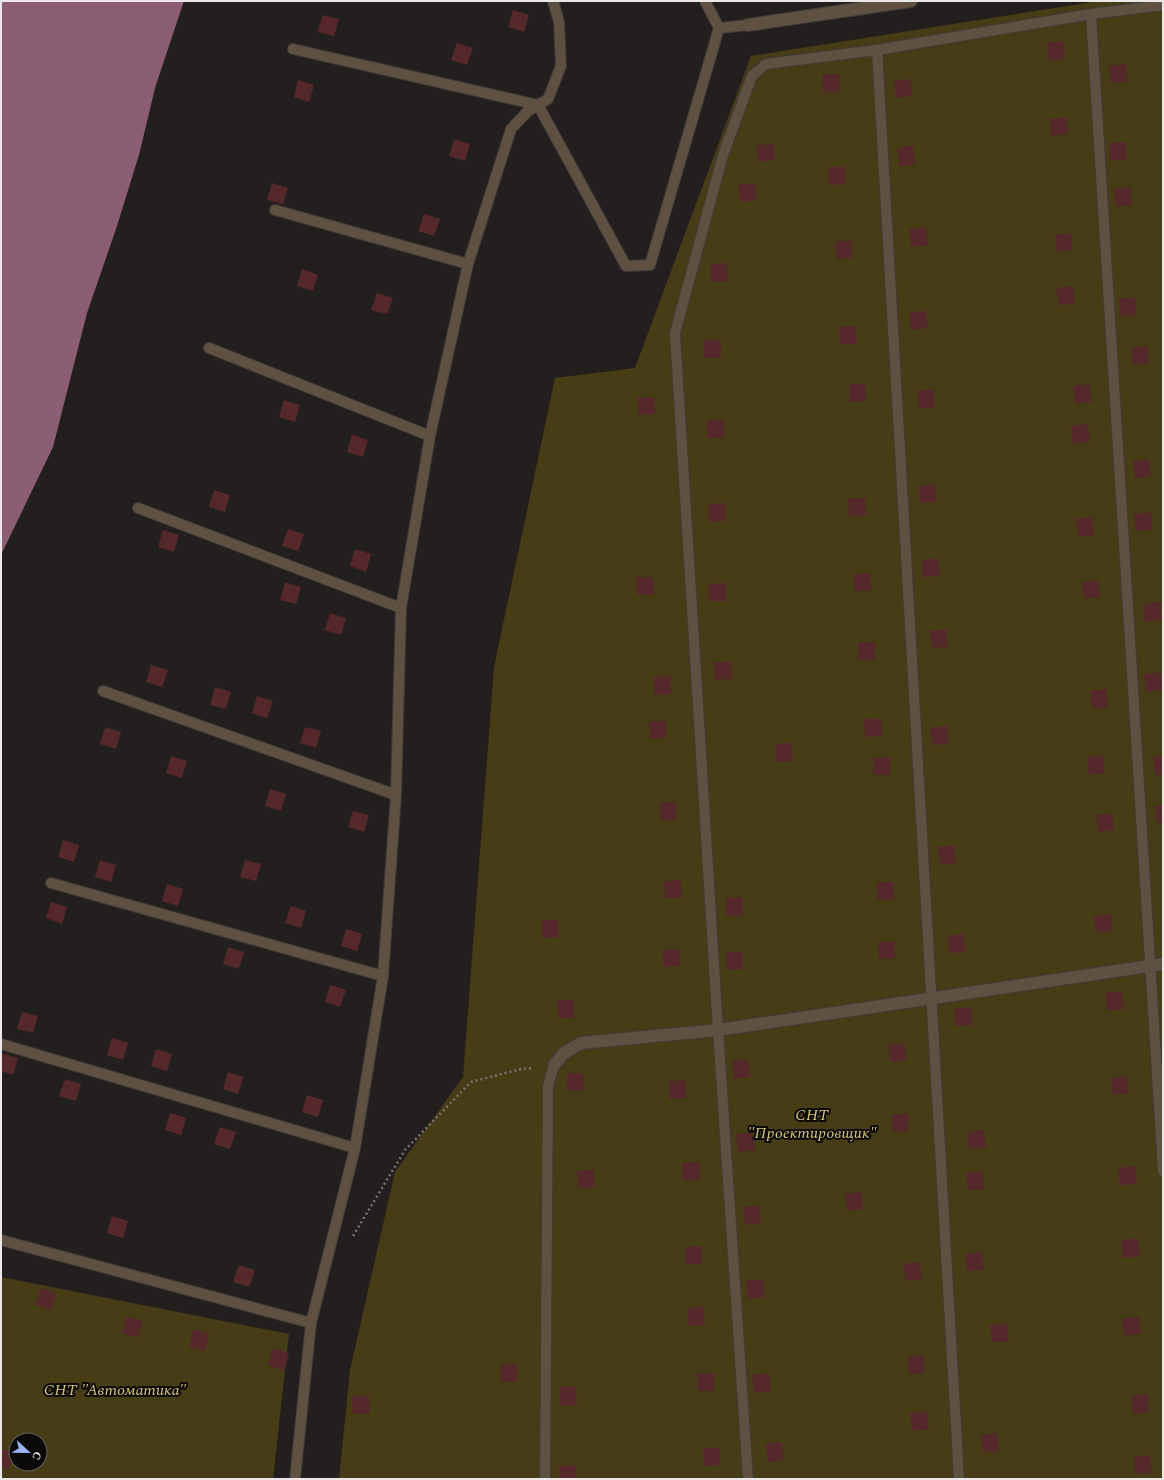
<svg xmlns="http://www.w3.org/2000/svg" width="1164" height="1480" viewBox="0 0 1164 1480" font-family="Spectral,serif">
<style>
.green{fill:#463c15;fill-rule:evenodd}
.water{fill:#8c5e73}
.building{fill:#55292c}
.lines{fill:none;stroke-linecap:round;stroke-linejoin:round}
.lane-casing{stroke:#3f3b3a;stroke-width:12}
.street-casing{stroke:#3f3b3a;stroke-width:14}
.path{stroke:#767372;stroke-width:2.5;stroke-dasharray:2 3;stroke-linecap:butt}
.lane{stroke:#5e5142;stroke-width:10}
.street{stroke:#5e5142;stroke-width:12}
.labels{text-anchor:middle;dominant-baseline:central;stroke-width:4;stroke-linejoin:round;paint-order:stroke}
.park-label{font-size:16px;font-style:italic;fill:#d6c47a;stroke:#0b0a09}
</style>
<rect width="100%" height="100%" fill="#231f1e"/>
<path class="green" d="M1099,1H1163V1479H339L350,1370L395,1172L463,1077L494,667L555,378L635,368L751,56Z
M1,1277L289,1334L273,1479H1ZM16,1440H40V1464H16Z"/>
<path class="water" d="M1,1H184L155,88L139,155L116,229L87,313L53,447L1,555Z"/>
<path class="building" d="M513,10L529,15L524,32L508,27Z
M323,15L339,19L334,36L317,32Z
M1064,41L1065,59L1049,61L1047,43Z
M457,43L473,48L467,65L451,60Z
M1126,64L1128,82L1111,83L1109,66Z
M839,74L840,92L823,93L822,75Z
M911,79L912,96L896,98L894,81Z
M298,80L314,85L309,102L294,97Z
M1066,117L1068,134L1051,136L1050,119Z
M454,139L470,144L465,161L449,156Z
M1125,142L1127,159L1110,161L1109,143Z
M774,144L775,160L758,162L756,145Z
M913,146L915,164L899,166L897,148Z
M828,167H845V184L829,185Z
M272,183L288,188L283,204L267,200Z
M755,183L757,200L740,202L738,185Z
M1130,187L1132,205L1116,207L1114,189Z
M424,214L440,219L434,236L418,231Z
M926,227L928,245L911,247L909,229Z
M1071,233L1073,250L1057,252L1055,235Z
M835,241H852V258L836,259Z
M727,263L728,281L711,282V264Z
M302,269L318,275L313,291L297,286Z
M1073,286L1075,304L1059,305L1056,288Z
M377,293L393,298L387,314L371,310Z
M1135,297L1137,315L1121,316L1119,299Z
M926,311L928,328L911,330L909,312Z
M856,326L857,344H840L839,327Z
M704,340H721V357L704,358Z
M1147,346L1149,364L1133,365L1131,348Z
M849,384H865L866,401L849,402Z
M1089,384L1092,402L1075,404L1073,386Z
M933,389L935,407L919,409L917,391Z
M638,397H654L655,414L638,415Z
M284,400L300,405L295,422L279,417Z
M707,420H724V438H707Z
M1088,424L1090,442L1073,444L1071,426Z
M352,435L368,440L363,457L347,452Z
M1149,459L1151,476L1135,478L1133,461Z
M935,484L937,502L920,503L919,486Z
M214,490L230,495L225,512L209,507Z
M865,498L866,516H849L848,499Z
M725,503V521L709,522L708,504Z
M1151,512L1153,530L1136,531L1134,514Z
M1092,517L1094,535L1078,537L1076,519Z
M288,529L304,534L298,551L282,546Z
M163,530L179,535L174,552L158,547Z
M355,549L371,554L366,572L350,566Z
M938,558L940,576L923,577L922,560Z
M870,573L871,591H854V574Z
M636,577H653L654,595H637Z
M1098,580L1100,597L1084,599L1082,582Z
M285,582L301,587L296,604L280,600Z
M725,583L726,601H709L708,584Z
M1160,602L1162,620L1145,622L1144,604Z
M330,613L346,618L341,635L325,630Z
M946,629L948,647L932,648L930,631Z
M875,642V660H858V643Z
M714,662H731L732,679L715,680Z
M151,665L168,670L162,687L146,682Z
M1161,672L1163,690L1146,692L1144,674Z
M671,676V694L654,695V677Z
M215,687L231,692L226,709L210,705Z
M1106,689L1108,707L1092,709L1090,691Z
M257,696L273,701L267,718L252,713Z
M864,719H881L882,736L865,737Z
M649,721H666V738L650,739Z
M947,726L949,744L932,745L930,728Z
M105,727L121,732L116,749L100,744Z
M305,727L321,731L316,748L300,743Z
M792,743L793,761L776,762V744Z
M1103,755L1105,773L1089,775L1087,757Z
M171,756L187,761L182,778L166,773Z
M1163,756V774L1155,775L1153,757Z
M890,757V775H873V758Z
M270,789L286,794L281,811L265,806Z
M676,802V820H660L659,803Z
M1163,805V823H1157L1155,806Z
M353,811L369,815L364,832L348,827Z
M1112,813L1114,830L1098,832L1096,815Z
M63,840L79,845L74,862L58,857Z
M954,845L956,863L940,865L938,847Z
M100,860L116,865L111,882L95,877Z
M245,860L261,864L256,881L240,877Z
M681,880L682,898H665L664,881Z
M877,882H893L894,899L877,900Z
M167,884L183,889L178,906L162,901Z
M742,897L743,915L726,916V898Z
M51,902L67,907L62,924L46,918Z
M291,906L306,911L301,928L285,923Z
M1111,914L1113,931L1096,933L1094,916Z
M542,920H558L559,937L542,938Z
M346,929L362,934L357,951L341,946Z
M964,934L965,952L949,953L947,936Z
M895,941V959H879L878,942Z
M228,947L244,952L239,969L223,964Z
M663,949H680V966L663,967Z
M726,952H743V969L727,970Z
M330,985L346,990L340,1007L325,1002Z
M1122,991L1124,1009L1107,1011L1105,993Z
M557,1000H574V1018H558Z
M971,1007L973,1025L956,1026L954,1009Z
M22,1012L38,1016L33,1033L17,1029Z
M112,1038L128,1043L123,1060L107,1055Z
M905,1043L906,1060L890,1062L888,1045Z
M156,1049L172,1054L167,1071L151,1066Z
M2,1053L18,1058L13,1075L1,1071Z
M748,1059L750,1077L734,1079L732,1061Z
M228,1072L244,1077L238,1094L223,1089Z
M567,1073H583L584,1091H567Z
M1127,1076L1129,1093L1113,1095L1111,1078Z
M65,1079L81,1084L76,1101L59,1096Z
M685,1080L686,1098L669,1099V1081Z
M307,1095L323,1100L318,1117L302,1112Z
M170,1113L186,1118L181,1135L165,1130Z
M908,1113L909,1131L893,1132L891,1115Z
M220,1127L236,1132L230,1149L214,1144Z
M984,1130L986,1148L969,1149L967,1132Z
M753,1132L755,1150L738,1152L736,1134Z
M699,1162L700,1180H683L682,1163Z
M1135,1166L1137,1184L1120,1185L1118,1168Z
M594,1170V1188H578L577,1171Z
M982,1171L984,1189L968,1190L966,1173Z
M861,1192L863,1209L847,1211L845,1194Z
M760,1205L761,1223L745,1225L743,1207Z
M112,1216L128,1221L123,1238L107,1233Z
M1138,1238L1140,1256L1123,1258L1121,1240Z
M701,1246L702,1264H685V1247Z
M982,1252L984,1270L967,1271L965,1254Z
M920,1262L922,1279L906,1281L903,1264Z
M239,1265L255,1270L249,1287L233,1282Z
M763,1279L765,1297L748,1299L746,1281Z
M41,1288L57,1293L51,1310L35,1305Z
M704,1307L705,1325H688V1308Z
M127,1316L143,1321L138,1338L122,1333Z
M1139,1317L1141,1334L1124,1336L1122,1318Z
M1007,1323L1009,1341L992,1342L990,1325Z
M194,1329L210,1334L205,1351L189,1347Z
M273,1348L289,1353L284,1371L268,1365Z
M924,1355L925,1373L909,1374L907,1357Z
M517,1364V1382H501L500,1365Z
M697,1373H714V1391H698Z
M769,1373L771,1391L754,1393L752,1375Z
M560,1387H576L577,1405H560Z
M1148,1394L1149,1412L1133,1414L1131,1396Z
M352,1396H369L370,1413L353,1414Z
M927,1411L929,1429L912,1431L910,1413Z
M997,1433L999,1451L983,1452L981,1435Z
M782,1442L784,1460L768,1462L766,1444Z
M703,1448H720V1465L704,1466Z
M1,1449L14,1453L9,1470L1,1468Z
M1150,1455L1152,1473L1135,1474L1134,1457Z
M576,1465V1479H560L559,1466Z"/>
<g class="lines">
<g class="lane-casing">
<path id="lane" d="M705,1L719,28
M1091,14L1163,1171
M293,49L538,105L626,266L650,265L719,28L748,25
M877,50L959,1479
M275,210L468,264
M209,348L430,436
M138,508L401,608
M103,691L396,795
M51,883L383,976
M1,1044L355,1148
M1,1240L311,1323
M295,1479L311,1323L355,1148L383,976L396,795L401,608L430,436L468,264L511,129L528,111L548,99L561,66L559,22L553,1
M545,1479L548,1086L554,1065
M748,1479L718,1030L675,333L723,155L752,76L766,64L877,50L1091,14L1163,5"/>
</g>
<g class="street-casing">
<path id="street" d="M748,25L911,1
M554,1065L564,1053L581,1043L718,1030L1163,964"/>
</g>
<path class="path" d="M353,1236L405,1150L471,1082L521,1069L534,1068"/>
<use href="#lane" class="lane"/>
<use href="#street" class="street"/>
</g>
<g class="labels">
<g class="park-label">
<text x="812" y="1115">СНТ<tspan x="812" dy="18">"Проектировщик"</tspan></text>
<text x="115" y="1390">СНТ "Автоматика"</text>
</g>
</g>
<rect width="1164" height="1480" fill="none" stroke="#ebe8e7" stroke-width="4"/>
<g transform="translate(28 1452) rotate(112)"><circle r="19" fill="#0b0a09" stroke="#656362"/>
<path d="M0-3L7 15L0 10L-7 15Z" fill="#9db4fd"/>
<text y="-6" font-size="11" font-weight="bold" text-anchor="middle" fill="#ebe8e7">С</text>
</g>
</svg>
